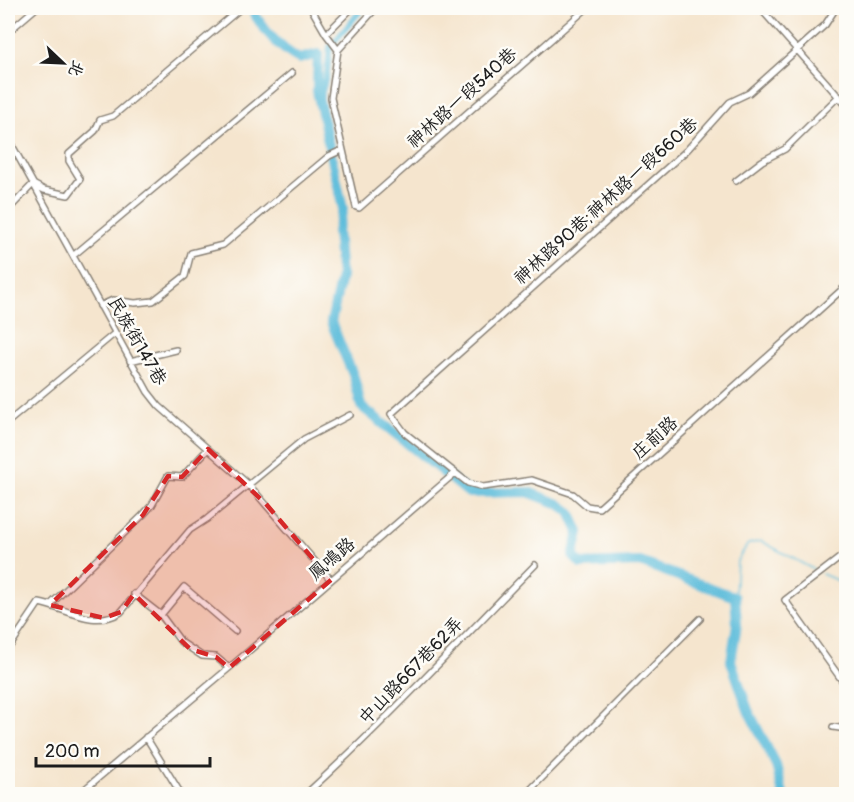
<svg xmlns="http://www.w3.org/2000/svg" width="854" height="802" viewBox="0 0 854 802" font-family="Pangolin,'LXGW WenKai TC',sans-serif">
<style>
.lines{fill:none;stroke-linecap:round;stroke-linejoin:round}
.stream{stroke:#5cbcda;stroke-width:1.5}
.canal{stroke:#5cbcda;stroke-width:6}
.river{stroke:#5cbcda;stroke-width:10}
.street-casing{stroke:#888075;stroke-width:8}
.street{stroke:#fff;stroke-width:5}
.marked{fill:#d62828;fill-opacity:0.2;stroke:#d62828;stroke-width:4.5;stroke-dasharray:12 8;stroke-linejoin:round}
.labels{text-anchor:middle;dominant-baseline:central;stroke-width:5;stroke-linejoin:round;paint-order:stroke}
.street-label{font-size:18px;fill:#1c1c1c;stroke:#fdfcf7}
</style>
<rect width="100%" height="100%" fill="#fdfcf7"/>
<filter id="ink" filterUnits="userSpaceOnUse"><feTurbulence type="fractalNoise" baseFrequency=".0167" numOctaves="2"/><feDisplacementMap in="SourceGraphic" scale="12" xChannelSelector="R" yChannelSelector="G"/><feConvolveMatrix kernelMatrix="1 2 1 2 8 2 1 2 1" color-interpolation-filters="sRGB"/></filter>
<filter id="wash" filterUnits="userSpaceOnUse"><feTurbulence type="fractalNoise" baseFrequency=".008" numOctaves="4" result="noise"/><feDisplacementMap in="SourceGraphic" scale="24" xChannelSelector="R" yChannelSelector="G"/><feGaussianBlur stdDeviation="1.35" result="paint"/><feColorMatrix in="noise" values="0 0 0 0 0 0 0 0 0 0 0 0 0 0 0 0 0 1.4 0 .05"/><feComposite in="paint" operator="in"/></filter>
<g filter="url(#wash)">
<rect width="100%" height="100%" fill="#f5e5ce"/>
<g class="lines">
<path class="stream" d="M822,574L846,584
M735,597L737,561L748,544L761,541L818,572"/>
<path class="canal" d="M321,96L327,73L330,47L363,8"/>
<path class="river" d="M251,8C262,28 278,47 299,59L318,54L317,91L343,209L337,231L341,277L331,322L354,377L361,406L469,493L528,492L559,504L570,512L579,532L573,556L581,564L640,562L735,597L737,624L731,661L748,710L776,765L783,794"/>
</g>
</g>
<g filter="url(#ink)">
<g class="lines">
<g class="street-casing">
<path id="street" d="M311,8L326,34L338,50
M376,8L338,50L331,98L356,207L359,208L587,8
M760,8L846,105
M836,8L825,25L749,93L730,102L687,150L391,414L405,433L468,483L483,487L532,480L573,494L587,506L599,508L846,286
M8,32L36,8
M326,34L352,8
M8,138L148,392L159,406L249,485L331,580
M736,181L762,161L785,149L839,96
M8,210L33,184L44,190L68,195L80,179L69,161V154L95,131L100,120L113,116L241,8
M74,255L292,73
M100,306L113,300L135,303L153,301L185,276L191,253L223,245L329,156L342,150
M130,361L176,350
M8,422L114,334
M846,553L785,600L846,686
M134,594L161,615L181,642L202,656L216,657L229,668
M50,605L143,515L152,505L168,476L182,477L208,449
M161,615L184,587L235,631
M8,649L39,603C66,608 93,629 121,612L190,530L207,519L304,439L350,415
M833,727L846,729
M146,737L181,794
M79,794L229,668L455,473
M306,794C386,721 459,642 535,565
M526,794L700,619"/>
</g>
<use href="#street" class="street"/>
</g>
</g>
<path class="marked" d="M208,449L266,504L331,580L229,668L216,657L190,649L134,594L121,612L104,618L50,605L143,515L168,476L182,477Z"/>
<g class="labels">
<g class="street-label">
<text transform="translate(462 98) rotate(-42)">神林路一段540巷</text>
<text transform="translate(606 201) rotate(-42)">神林路90巷;神林路一段660巷</text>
<text transform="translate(137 341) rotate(60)">民族街147巷</text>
<text transform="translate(655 438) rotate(-42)">庄前路</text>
<text transform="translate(332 559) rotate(-41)">鳳鳴路</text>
<text transform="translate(411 671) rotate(-46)">中山路667巷62弄</text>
</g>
</g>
<rect width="854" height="802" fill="none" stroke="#fdfcf7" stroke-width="30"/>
<g transform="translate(63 63) rotate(113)" stroke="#fdfcf7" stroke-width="4.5" paint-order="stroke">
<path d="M0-4.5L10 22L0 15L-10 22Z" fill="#1c1c1c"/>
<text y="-9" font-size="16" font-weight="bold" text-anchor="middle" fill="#1c1c1c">北</text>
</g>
<path d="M36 757v9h174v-9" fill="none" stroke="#1c1c1c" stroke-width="3"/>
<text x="45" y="757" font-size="18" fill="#1c1c1c" stroke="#fdfcf7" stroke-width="4.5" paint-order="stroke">200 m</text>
</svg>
